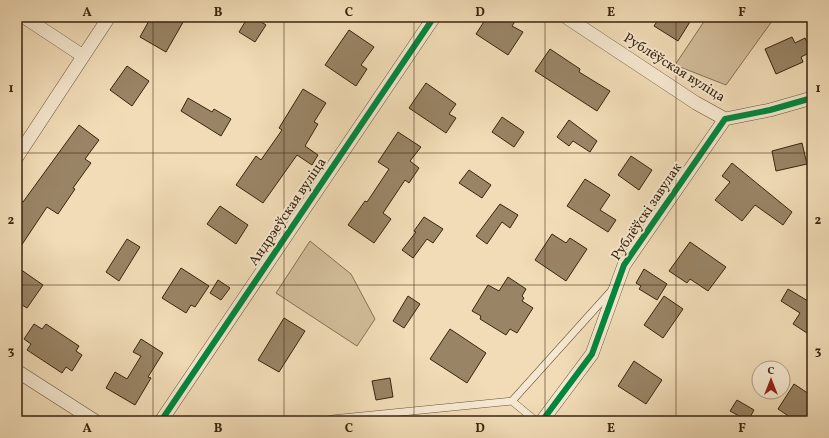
<svg xmlns="http://www.w3.org/2000/svg" width="829" height="438" viewBox="0 0 829 438" font-family="Vollkorn,serif">
<style>
.green{fill:#d2bd9a;stroke:#867154}
.building{fill:#998465;stroke:#39250d}
.lines{fill:none;stroke-linecap:round;stroke-linejoin:round}
.lane-casing{stroke:#675338;stroke-width:8}
.street-casing{stroke:#675338;stroke-width:14}
.lane{stroke:#f6e8d0;stroke-width:7}
.street{stroke:#f6e8d0;stroke-width:13}
.cycleway-casing{stroke:#f6e8d0;stroke-width:8}
.cycleway{stroke:#00873e;stroke-width:6}
.grid{fill:none;stroke:#39250d;stroke-width:1;stroke-opacity:0.55}
.labels{text-anchor:middle;dominant-baseline:central;stroke-width:4;stroke-linejoin:round;paint-order:stroke}
.street-label{font-size:14px;fill:#39250d;stroke:#f6e8d0}
.neatline{fill:none;stroke:#39250d;stroke-width:1.5}
.grid-label{font-size:13px;text-anchor:middle;font-weight:bold;fill:#39250d}
</style>
<rect width="100%" height="100%" fill="#f1dcb7"/>
<filter id="stains"><feTurbulence type="fractalNoise" baseFrequency=".005" numOctaves="4"/><feColorMatrix values="0 0 0 0 .2 0 0 0 0 .09 0 0 0 0 .02 0 0 0 .5 -.17"/></filter>
<radialGradient id="worn" r=".72"><stop offset=".6" stop-color="#630" stop-opacity="0"/><stop offset="1" stop-color="#630" stop-opacity=".3"/></radialGradient>
<path class="green" d="M707,17H775L726,85L675,65Z
M310,241L351,274L375,319L357,346L276,293Z"/>
<path class="building" d="M151,17H186L166,52L140,37Z
M248,17H254L266,25L255,42L239,32Z
M487,17H518L512,26L523,32L508,55L476,34Z
M660,17H693L678,41L654,26Z
M349,30L374,47L361,65L367,69L356,86L325,65Z
M792,37L795,43L805,38L811,52L801,57L803,62L776,74L765,49Z
M550,49L580,69L579,72L610,91L597,111L535,71Z
M127,66L149,81L132,106L110,90Z
M426,83L456,104L449,114L456,118L446,133L409,108Z
M303,89L326,103L314,122L318,124L305,146L318,155L312,165L297,155L263,203L236,185L256,156L261,160L282,130L279,128Z
M188,98L212,112L214,109L231,119L221,136L181,111Z
M502,117L524,132L514,147L492,132Z
M569,120L597,141L590,152L573,141L569,146L557,137Z
M79,125L99,140L85,159L91,163L73,188L75,189L58,214L47,207L17,252V198L23,202Z
M398,132L421,147L410,161L419,168L409,183L405,180L383,213L391,219L374,243L348,225L365,201L367,202L389,169L378,162Z
M802,143L807,164L776,171L772,151Z
M631,156L652,170L639,190L618,175Z
M732,163L792,212L783,225L755,205L742,221L715,200L730,182L722,176Z
M469,170L491,185L482,198L459,183Z
M585,179L610,195L600,210L616,220L608,232L567,206Z
M500,204L518,215L510,228L502,222L487,244L476,236Z
M220,206L248,225L236,244L207,224Z
M424,217L443,229L433,243L427,239L413,258L402,250L416,232L414,231Z
M552,234L566,243L570,238L587,249L566,281L535,260Z
M127,239L140,247L119,281L106,272Z
M690,242L726,267L708,291L690,279L687,283L669,271Z
M17,267L43,285L27,308L17,302Z
M181,268L209,286L195,307L191,305L186,313L162,298Z
M644,269L667,284L657,300L639,289L641,286L636,283Z
M508,277L526,289L522,296L524,298L522,301L533,308L517,333L510,329L506,335L480,319L481,316L472,311L488,285L499,291Z
M218,280L230,288L221,300L210,293Z
M788,289L808,301L812,294V325L807,333L793,324L800,313L781,301Z
M408,296L420,304L404,328L393,321Z
M664,296L683,309L663,338L644,325Z
M284,318L305,331L279,372L258,360Z
M34,324L42,329L46,324L79,346L76,351L82,355L72,371L66,367L62,373L27,350L31,344L24,339Z
M450,329L486,353L467,383L430,359Z
M141,339L163,353L148,377L151,378L135,405L106,388L115,372L127,379L141,356L133,352Z
M634,361L662,380L646,404L618,386Z
M390,378L393,397L376,400L372,381Z
M794,384L812,396V421H796L778,409Z
M737,400L754,410L748,421L730,411Z"/>
<g class="lines">
<g class="lane-casing">
<path id="lane" d="M512,401L612,290
M332,419L512,401L536,421"/>
</g>
<g class="street-casing">
<path id="street" d="M24,17L83,56
M566,17L696,103L725,119
M17,157L109,17
M17,371L95,421
M161,421L434,17
M542,421L592,354L624,265L725,119L770,110L812,98"/>
</g>
<use href="#lane" class="lane"/>
<use href="#street" class="street"/>
<g class="cycleway-casing">
<path id="cycleway" d="M161,421L434,17
M542,421L592,354L624,265L725,119L770,110L812,98"/>
</g>
<use href="#cycleway" class="cycleway"/>
</g>
<path class="grid" d="M153,17V421M284,17V421M414,17V421M545,17V421M676,17V421M17,153H812M17,285H812"/>
<g class="labels">
<g class="street-label">
<text transform="translate(674 68) rotate(32)">Рублёўская вуліца</text>
<text transform="translate(288 212) rotate(-56)">Андрэеўская вуліца</text>
<text transform="translate(647 212) rotate(-56)">Рублёўскі завулак</text>
</g>
</g>
<rect width="829" height="438" fill="none" stroke="#f1dcb7" stroke-width="44"/>
<g transform="translate(771 380)"><circle r="19" fill="#f6e8d0" stroke="#aa9a82"/>
<path d="M0-3L7 15L0 10L-7 15Z" fill="#8f2418"/>
<text y="-6" font-size="11" font-weight="bold" text-anchor="middle" fill="#39250d">С</text>
</g>
<rect x="22" y="22" width="785" height="394" class="neatline"/>
<g class="grid-label">
<text x="87" y="16">A</text>
<text x="218" y="16">B</text>
<text x="349" y="16">C</text>
<text x="480" y="16">D</text>
<text x="611" y="16">E</text>
<text x="742" y="16">F</text>
<text x="11" y="92">1</text>
<text x="818" y="92">1</text>
<text x="11" y="224">2</text>
<text x="818" y="224">2</text>
<text x="11" y="355">3</text>
<text x="818" y="355">3</text>
<text x="87" y="432">A</text>
<text x="218" y="432">B</text>
<text x="349" y="432">C</text>
<text x="480" y="432">D</text>
<text x="611" y="432">E</text>
<text x="742" y="432">F</text>
</g>
<rect width="100%" height="100%" filter="url(#stains)"/>
<rect width="100%" height="100%" fill="url(#worn)"/>
</svg>
